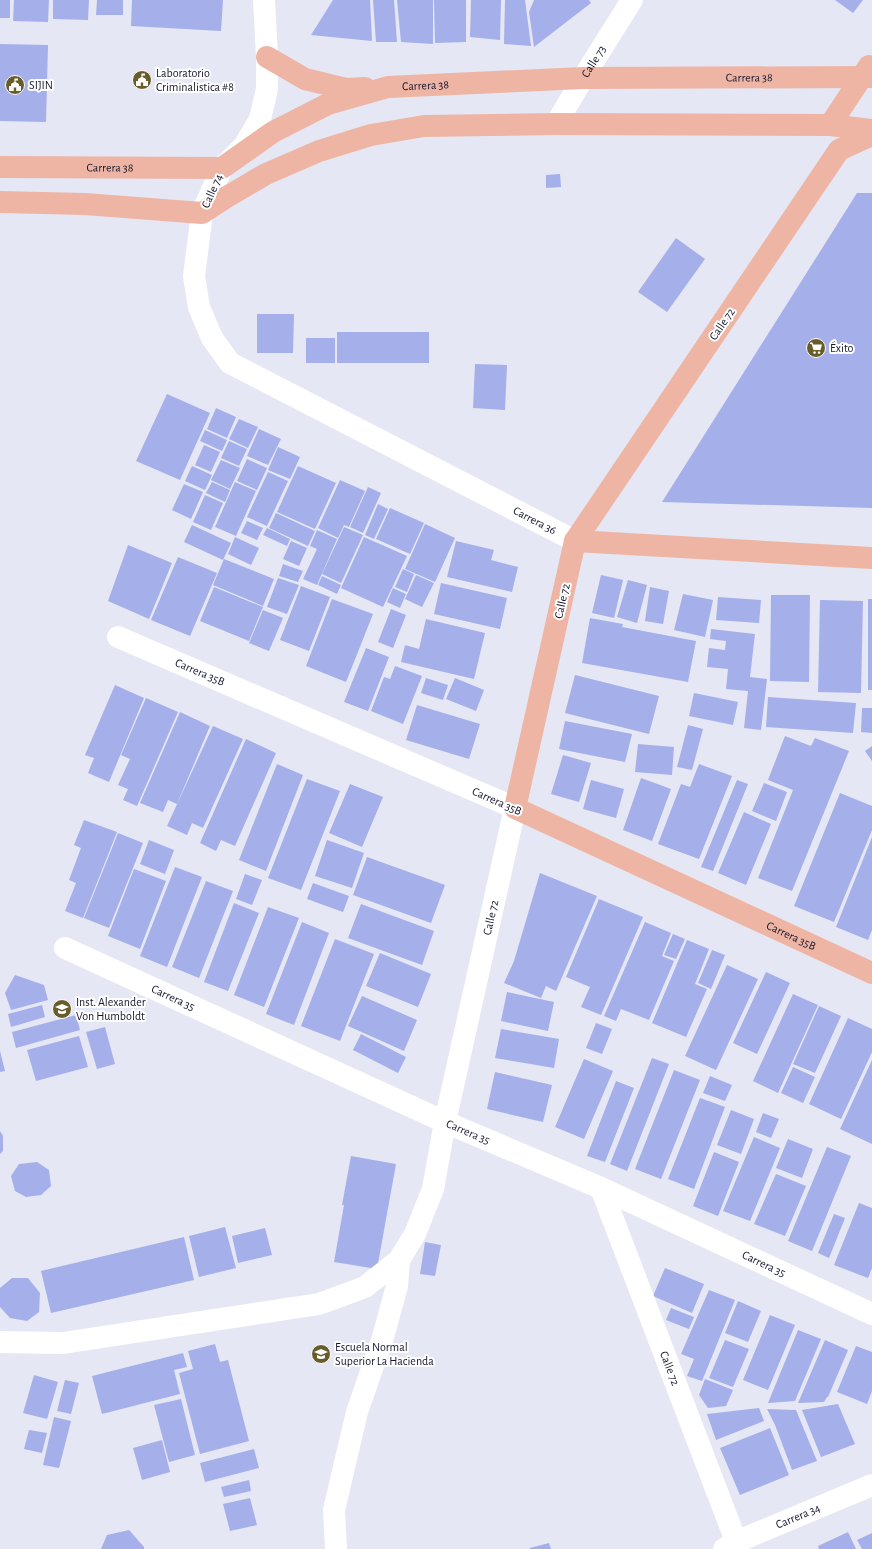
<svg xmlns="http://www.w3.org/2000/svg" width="872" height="1549" viewBox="0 0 872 1549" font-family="'Alegreya Sans',sans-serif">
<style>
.building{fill:#a5afea}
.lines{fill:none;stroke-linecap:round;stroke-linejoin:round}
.minor{stroke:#fff;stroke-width:22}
.major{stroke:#efb5a4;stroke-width:22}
.labels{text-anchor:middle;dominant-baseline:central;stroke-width:4;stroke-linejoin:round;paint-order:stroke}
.street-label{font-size:12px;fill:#15172d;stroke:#fff}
.poi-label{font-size:12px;fill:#15172d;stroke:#fff;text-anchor:start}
</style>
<rect width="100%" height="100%" fill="#e5e7f4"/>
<path class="building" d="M0,0H10V18H0Z
M14,0H49L48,22L13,21Z
M53,0H89L88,20L53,19Z
M97,0H123V15H96Z
M132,0H223L221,31L131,26Z
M333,0H370L372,41L311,35Z
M373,0H394L397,42H376Z
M397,0H433V44L401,42Z
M434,0H466V42L435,43Z
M471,0H501L500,40L470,37Z
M505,0H525L531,46L504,44Z
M534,0H589L591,3L534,47L529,12Z
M835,0H863L853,13Z
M0,44L48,45L46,122L0,121Z
M560,174L561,187L546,188V175Z
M857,193H872V508L662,502Z
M676,238L705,259L667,312L638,292Z
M257,314H294L293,353H257Z
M337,332H429V363H337Z
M306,338H335V363H306Z
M475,364L507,365L505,410L473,408Z
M167,394L210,413L180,480L136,461Z
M216,408L236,417L227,438L207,429Z
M239,419L258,427L248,448L229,439Z
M259,429L281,439L268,465L247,456Z
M205,430L227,440L222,451L200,441Z
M229,441L247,449L239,466L221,458Z
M204,445L220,452L211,472L195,465Z
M278,447L300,457L290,479L268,470Z
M247,459L267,468L257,490L237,481Z
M221,460L240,468L230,489L211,480Z
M192,466L212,475L205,490L185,481Z
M298,466L336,483L315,529L277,512Z
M268,472L288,481L267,526L247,517Z
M340,480L365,491L349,527L344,525L338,538L318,528Z
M212,482L230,490L225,502L206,493Z
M235,482L256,491L236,536L215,527Z
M184,484L203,492L191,519L172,510Z
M368,487L381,493L363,533L350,527Z
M205,495L223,503L211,530L193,522Z
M378,504L388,509L374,539L365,535Z
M390,508L424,523L410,554L376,539Z
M276,513L315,531L308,546L269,528Z
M247,521L263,528L257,540L241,533Z
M425,524L455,538L435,582L405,569Z
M192,525L231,543L223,560L184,542Z
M344,527L363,535L341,583L322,574Z
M267,528L290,539L287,546L263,535Z
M317,530L337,539L317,585L303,579L317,549L310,546Z
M235,537L259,548L251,565L228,554Z
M364,537L407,556L383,607L341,588Z
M291,541L307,548L299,566L283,559Z
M456,541L494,550L491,560L518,567L512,592L447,577Z
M128,545L172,563L149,619L108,601Z
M178,557L217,573L190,636L151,620Z
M224,559L274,579L263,606L213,585Z
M283,564L303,571L298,582L279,576Z
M403,569L414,574L407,592L395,587Z
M416,575L434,583L422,607L405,599Z
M601,575L623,580L614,618L592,613Z
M322,576L341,585L337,594L318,585Z
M278,578L299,585L287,614L267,607Z
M628,580L647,585L637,623L617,617Z
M441,583L507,598L500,629L434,614Z
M301,586L330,597L309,651L280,640Z
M214,587L263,607L249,641L200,621Z
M650,587L669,591L663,624L645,621Z
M393,588L406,594L400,608L387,602Z
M683,594L713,600L705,637L674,630Z
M771,595H810L809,682L770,681Z
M718,597L761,600L759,623L716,620Z
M332,599L373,614L346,682L306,666Z
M868,599H872V690H868Z
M820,600L863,601L861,693L818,692Z
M391,609L406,615L393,648L378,642Z
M263,610L283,618L269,651L249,643Z
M590,618L623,624L622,627L696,641L688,682L582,663Z
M426,619L485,633L474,679L401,662L405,645L419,649Z
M711,629L755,634L750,677L767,679L761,730L744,728L748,691L726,689L728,669L707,667L709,648L725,650L726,641L710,639Z
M366,648L389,657L368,711L344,702Z
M395,666L422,676L403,724L371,711L384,677L390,679Z
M575,675L659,696L649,734L565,713Z
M426,678L448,685L443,700L421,693Z
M455,678L484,690L476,711L446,699Z
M115,685L144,698L109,782L88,773L94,758L85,755Z
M694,693L738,702L733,725L689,716Z
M768,697L856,703L853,733L766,727Z
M146,698L178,712L137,806L123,800L128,789L118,785L130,759L121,755Z
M417,705L480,724L469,759L406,740Z
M862,708H872V733L861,732Z
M180,712L210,726L177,804L168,800L163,812L140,803Z
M565,721L632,734L625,762L559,749Z
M688,725L703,729L692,770L677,767Z
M213,726L243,739L203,828L192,823L187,835L167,826Z
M785,736L811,746L815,738L849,751L792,891L758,878L793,790L768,780Z
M246,739L276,753L235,846L221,840L216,851L200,843Z
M638,744L674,747L672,775L635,772Z
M872,746V761L865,751Z
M563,755L591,763L579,802L551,794Z
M277,764L303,775L266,871L239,860Z
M699,764L732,776L699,859L658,844L681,784L690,787Z
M641,778L671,789L652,841L623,830Z
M307,779L340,791L301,890L268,878Z
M591,780L624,789L616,818L583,809Z
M737,780L748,784L713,871L701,867Z
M764,783L787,792L776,821L752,811Z
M350,784L383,797L362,847L329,833Z
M840,793L872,806V830L834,922L794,906Z
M744,812L771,824L746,885L718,873Z
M84,820L117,832L83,918L65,911L76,883L69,880L81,848L74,845Z
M118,833L143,843L109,928L84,918Z
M872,837V930L868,940L836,927Z
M149,840L174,850L165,874L140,864Z
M327,840L364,853L352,888L315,876Z
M367,857L445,885L431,923L353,895Z
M175,867L202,877L167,967L140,956Z
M134,869L166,881L140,949L108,936Z
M540,873L597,896L556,991L546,986L541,998L504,983L514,961Z
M245,874L262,880L252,905L236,899Z
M206,881L233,891L199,978L172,967Z
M313,883L349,896L343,912L307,899Z
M599,899L643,917L601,1015L581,1007L590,987L566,977Z
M234,903L259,913L228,991L204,982Z
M361,904L434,931L422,965L348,938Z
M268,907L299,918L264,1007L234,995Z
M302,922L329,933L294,1025L266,1014Z
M645,922L671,933L662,956L674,961L649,1020L621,1009L616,1021L604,1016Z
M673,934L685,939L676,959L664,955Z
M335,939L374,954L340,1041L301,1026Z
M687,940L709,949L695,984L707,989L686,1037L652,1023Z
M712,950L725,955L711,989L698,983Z
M380,953L431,974L418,1007L366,986Z
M727,965L758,979L716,1070L685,1056Z
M766,972L790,983L757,1054L733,1043Z
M15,975L44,985L48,1000L11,1010L5,993Z
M507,992L554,1002L548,1031L501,1021Z
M793,994L818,1005L778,1093L753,1081Z
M362,996L417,1020L404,1051L348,1026Z
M42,1005L45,1017L11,1027L8,1014Z
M819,1006L841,1016L815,1073L793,1064Z
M76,1015L80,1030L16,1048L12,1032Z
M848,1018L872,1029V1052L841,1119L809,1104Z
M596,1023L612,1029L602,1054L586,1048Z
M105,1027L115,1064L97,1069L86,1032Z
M501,1029L559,1039L554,1068L495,1058Z
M361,1034L406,1057L398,1073L353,1050Z
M79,1036L88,1067L36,1081L27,1050Z
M0,1051L5,1071L0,1072Z
M652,1058L669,1064L627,1171L610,1164Z
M584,1059L613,1071L584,1139L555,1127Z
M872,1060V1144L840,1129Z
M793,1067L815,1077L803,1103L781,1093Z
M674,1070L700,1080L661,1179L635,1169Z
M495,1072L552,1085L543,1122L487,1109Z
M710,1076L732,1085L725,1101L703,1093Z
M616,1081L634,1088L605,1162L587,1156Z
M700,1098L725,1107L694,1189L668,1179Z
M731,1110L754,1119L741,1154L717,1145Z
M763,1113L779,1119L771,1138L756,1132Z
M0,1131L3,1136V1151L0,1154Z
M754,1137L780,1148L750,1221L723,1211Z
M788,1139L813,1149L802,1178L776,1168Z
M827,1147L851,1156L812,1251L788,1241Z
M714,1152L739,1162L718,1216L693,1206Z
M351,1156L396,1164L377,1269L334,1262L344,1205H342Z
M37,1162L49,1170L51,1186L41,1195L26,1197L15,1191L11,1176L19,1164Z
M776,1174L806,1186L785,1236L754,1224Z
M859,1203L872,1208V1268L868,1278L834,1265Z
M834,1214L845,1218L829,1258L818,1253Z
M225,1227L236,1268L199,1277L189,1236Z
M265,1228L272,1255L238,1263L232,1236Z
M184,1237L194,1280L51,1313L41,1271Z
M425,1242L441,1245L435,1276L420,1274Z
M665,1268L704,1284L692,1313L653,1296Z
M12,1278H28L40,1293L39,1312L27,1321L10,1318L0,1307V1288Z
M709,1290L735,1300L702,1381L687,1376L694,1359L681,1354Z
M738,1301L761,1311L748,1342L725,1333Z
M671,1308L694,1317L689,1329L666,1320Z
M770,1315L795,1325L768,1390L743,1380Z
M798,1330L821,1339L795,1401L768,1403Z
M725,1340L749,1349L733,1387L709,1378Z
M825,1340L848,1350L828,1397H827L824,1402L798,1403Z
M215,1344L220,1362L228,1360L249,1441L200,1454L179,1373L193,1369L188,1351Z
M856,1346L872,1352V1391L867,1404L837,1392Z
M183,1353L187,1367L174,1370L180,1394L102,1414L92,1376Z
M34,1375L58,1382L47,1419L23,1413Z
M705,1379L733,1390L726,1406L708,1408L699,1395Z
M65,1380L79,1383L71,1414L57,1411Z
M181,1399L195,1455L169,1462L154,1405Z
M838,1404L855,1444L821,1457L802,1410Z
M759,1408L764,1421L716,1440L707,1414Z
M767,1409L796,1410L817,1461L792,1470L775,1425Z
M54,1417L71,1421L59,1468L43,1465Z
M770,1428L789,1475L740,1495L720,1448Z
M29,1430L47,1433L42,1453L24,1449Z
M162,1440L170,1472L142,1480L133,1448Z
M254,1449L259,1468L205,1482L200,1463Z
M249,1480L251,1491L224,1497L221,1487Z
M250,1498L257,1525L230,1531L223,1504Z
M129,1530L144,1547V1549H101L107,1535Z
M848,1532L856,1549H819L818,1546Z
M872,1533V1549H862L857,1540Z
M549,1543L551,1549H530V1548Z"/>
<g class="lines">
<g class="minor">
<path id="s1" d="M264,0L267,57V89L260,119L244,146L222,168L202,213L194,276L199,307L212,338L230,363L575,541"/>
<path id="s2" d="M556,124L583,78L632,0"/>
<path id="s3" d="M65,948L445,1122L601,1188L872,1314"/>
<path id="s4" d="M601,1188L739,1549"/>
<path id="s5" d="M0,1342L63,1343L319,1304L365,1287L399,1260L415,1234L433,1189L445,1122L515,808L118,637"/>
<path d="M336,1549L334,1510L357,1412L383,1337L397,1286L399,1260"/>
<path id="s6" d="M724,1549L736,1542L872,1485"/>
</g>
<g class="major">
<path d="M267,57L305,79L346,89L365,88"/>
<path d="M830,125L869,66"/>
<path id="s7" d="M872,135L839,150L575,541L515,808L872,973"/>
<path id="s8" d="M0,167L222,168L273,132L328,104L388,87L583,78L872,77"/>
<path d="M0,202L85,204L202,213L225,198L266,174L319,151L371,135L424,126L556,124L830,125L872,130"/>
<path d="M575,541L872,558"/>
</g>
</g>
<defs>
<g id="civic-disc" transform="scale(1)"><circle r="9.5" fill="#685d2a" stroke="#fff"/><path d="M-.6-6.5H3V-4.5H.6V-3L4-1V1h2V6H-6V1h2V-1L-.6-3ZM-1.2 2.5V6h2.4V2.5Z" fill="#fff"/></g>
<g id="supermarket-disc" transform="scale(1)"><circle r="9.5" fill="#685d2a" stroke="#fff"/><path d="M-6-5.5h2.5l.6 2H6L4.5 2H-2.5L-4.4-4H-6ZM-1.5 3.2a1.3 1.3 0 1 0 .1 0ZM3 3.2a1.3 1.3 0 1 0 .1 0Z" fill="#fff"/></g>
<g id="school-disc" transform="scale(1)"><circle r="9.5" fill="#685d2a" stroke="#fff"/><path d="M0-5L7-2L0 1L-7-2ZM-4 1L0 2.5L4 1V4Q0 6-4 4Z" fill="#fff"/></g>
</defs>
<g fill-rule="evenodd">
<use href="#civic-disc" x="142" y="80"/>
<use href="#civic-disc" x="15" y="85"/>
<use href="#supermarket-disc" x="816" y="348"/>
<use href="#school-disc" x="62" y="1009"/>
<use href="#school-disc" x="321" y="1354"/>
</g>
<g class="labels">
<g class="street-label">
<text stroke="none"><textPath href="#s2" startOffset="73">Calle 73</textPath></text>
<text stroke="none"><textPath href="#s8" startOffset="770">Carrera 38</textPath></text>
<text stroke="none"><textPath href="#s8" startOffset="446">Carrera 38</textPath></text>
<text stroke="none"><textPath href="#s8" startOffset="110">Carrera 38</textPath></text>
<text transform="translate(212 191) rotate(-66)">Calle 74</text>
<text transform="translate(722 324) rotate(-56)">Calle 72</text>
<text stroke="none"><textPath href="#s1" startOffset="734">Carrera 36</textPath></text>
<text transform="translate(562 601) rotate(-77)">Calle 72</text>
<text transform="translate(200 672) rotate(23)">Carrera 35B</text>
<text transform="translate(497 801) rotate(24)">Carrera 35B</text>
<text stroke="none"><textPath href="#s5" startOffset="771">Calle 72</textPath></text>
<text stroke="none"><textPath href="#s7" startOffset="1086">Carrera 35B</textPath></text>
<text stroke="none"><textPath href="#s3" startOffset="119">Carrera 35</textPath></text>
<text stroke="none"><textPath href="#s3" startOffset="443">Carrera 35</textPath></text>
<text stroke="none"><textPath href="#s3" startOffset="767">Carrera 35</textPath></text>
<text stroke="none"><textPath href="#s4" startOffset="193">Calle 72</textPath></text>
<text stroke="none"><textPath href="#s6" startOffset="81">Carrera 34</textPath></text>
</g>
<g class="poi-label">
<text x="156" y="73">Laboratorio<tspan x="156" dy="14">Criminalistica #8</tspan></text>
<text x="29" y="85">SIJIN</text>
<text x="830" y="348">Éxito</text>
<text x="76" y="1002">Inst. Alexander<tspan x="76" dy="14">Von Humboldt</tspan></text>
<text x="335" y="1347">Escuela Normal<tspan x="335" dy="14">Superior La Hacienda</tspan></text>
</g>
</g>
</svg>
